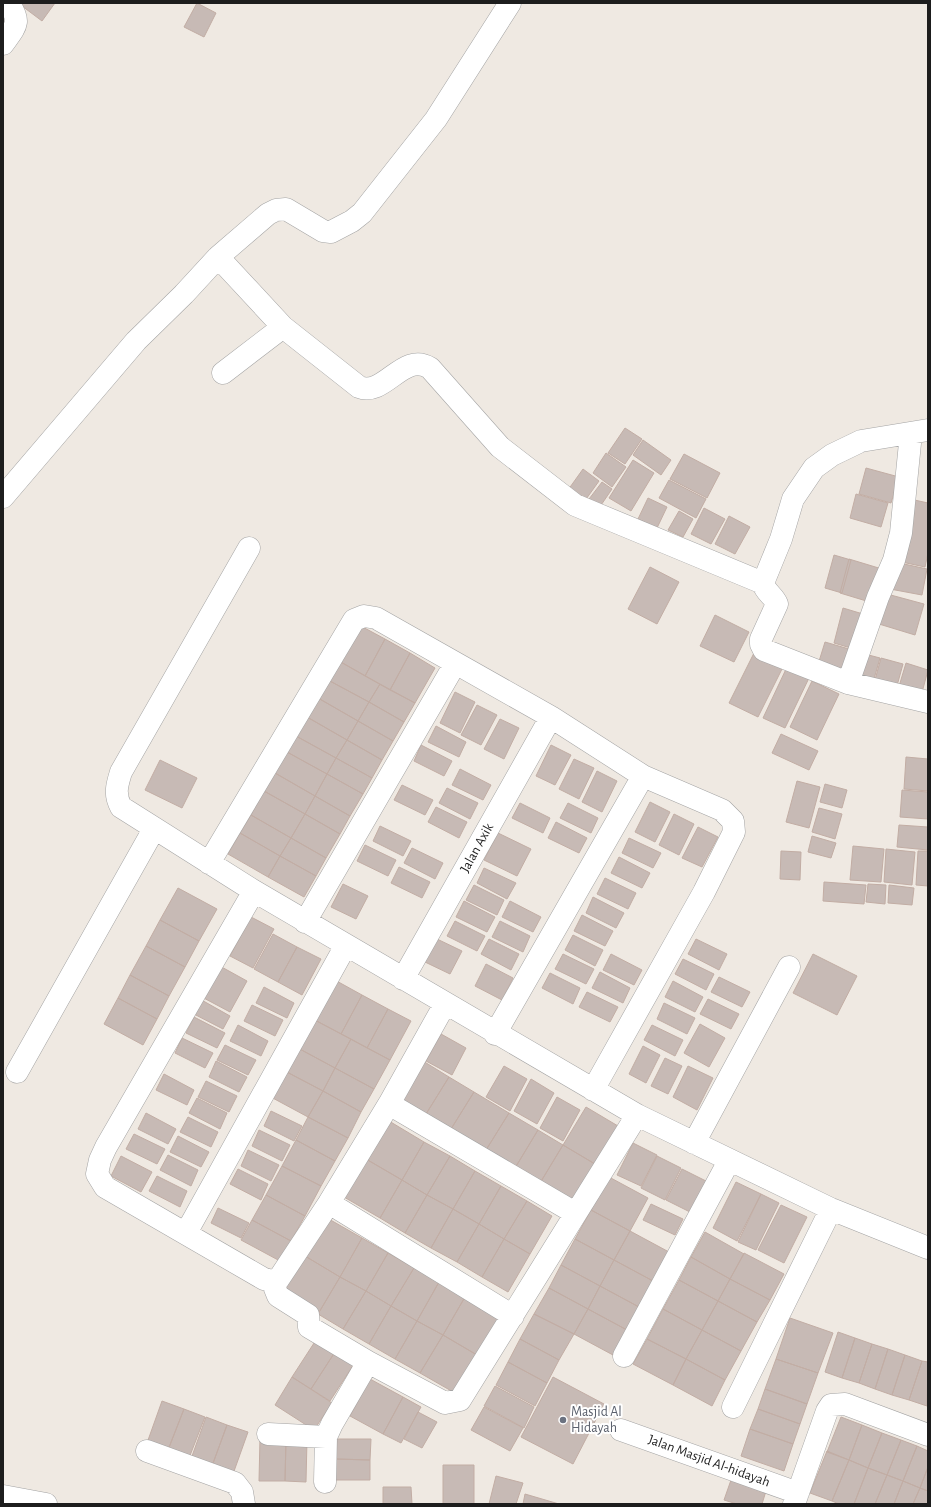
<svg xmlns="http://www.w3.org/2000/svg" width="931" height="1507" viewBox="0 0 931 1507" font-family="'Alegreya Sans',sans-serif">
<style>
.building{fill:#c7bab5;stroke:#c2ada4}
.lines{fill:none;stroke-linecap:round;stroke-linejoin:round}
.minor-casing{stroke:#a4a4a4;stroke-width:23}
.minor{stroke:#fff;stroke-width:22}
.worship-dot{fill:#6b7280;stroke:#fff;stroke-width:1.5}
.labels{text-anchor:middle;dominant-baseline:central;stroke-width:4;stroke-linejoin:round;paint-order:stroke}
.street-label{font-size:14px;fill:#1d1d1d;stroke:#fff}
.worship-label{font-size:14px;fill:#5b616d;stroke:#fff;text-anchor:start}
</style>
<rect width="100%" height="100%" fill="#efe9e2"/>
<path class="building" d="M18,3H55L42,21Z
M197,3L216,13L204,37L184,27Z
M625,428L642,439L625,464L608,453Z
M643,440L671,460L661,475L633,455Z
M606,453L626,467L612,487L593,473Z
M684,454L720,473L707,498L670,479Z
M633,460L654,473L631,511L609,498Z
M866,468L899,477L891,503L859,494Z
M583,469L599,481L584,502L568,490Z
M669,480L706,499L696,518L659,498Z
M602,482L612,489L597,511L586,503Z
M856,494L888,503L881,527L850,518Z
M648,498L667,507L657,528L638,519Z
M910,499L928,503V553L925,567L897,561Z
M704,508L725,519L711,544L691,534Z
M679,511L693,519L683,537L668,530Z
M729,516L750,527L735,554L715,544Z
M834,555L851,560L842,593L825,588Z
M849,559L882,569L873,603L840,593Z
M895,562L927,569L922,595L890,589Z
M650,567L679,582L657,624L628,609Z
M887,594L924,604L915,635L879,624Z
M843,608L863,614L854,649L834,643Z
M715,615L749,632L734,662L700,646Z
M359,625L385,639L365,676L339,661Z
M385,639L410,653L390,690L365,676Z
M825,642L849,649L841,678L816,671Z
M755,651L784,665L758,717L729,703Z
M410,653L435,668L415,703L390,690Z
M861,653L880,658L872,686L854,681Z
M881,658L903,664L895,693L873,687Z
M339,661L380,684L369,702L328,680Z
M906,663L928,670L920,700L897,693Z
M787,667L809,678L785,728L763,718Z
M328,680L369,702L358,721L318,698Z
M812,681L839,694L817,740L790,727Z
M380,684L415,703L404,722L369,702Z
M455,692L475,702L460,733L440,723Z
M318,698L358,721L347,740L307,717Z
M369,702L404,722L393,741L358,721Z
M477,705L497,715L481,745L461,735Z
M307,717L347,740L336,758L296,736Z
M500,719L519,728L504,759L484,749Z
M358,721L393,741L382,760L347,740Z
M436,726L466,742L459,757L428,742Z
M781,734L818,751L809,770L772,753Z
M296,736L336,758L327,774L287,752Z
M347,740L382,760L372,778L336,758Z
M421,745L452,761L444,776L414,761Z
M551,745L571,755L555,785L536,776Z
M287,752L327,774L315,796L275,773Z
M906,757L928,759V791L904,789Z
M336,758L372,778L363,794L327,774Z
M574,759L594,768L579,799L559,789Z
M160,760L197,778L182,808L145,790Z
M460,769L491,785L483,800L452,785Z
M597,771L617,781L602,812L582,802Z
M275,773L315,796L305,814L264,791Z
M327,774L363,794L350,816L315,796Z
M797,781L820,787L809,828L786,822Z
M825,784L847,790L842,808L820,802Z
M402,785L433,800L425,815L394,800Z
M447,788L478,803L470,819L439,803Z
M902,790L928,792V819L900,817Z
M264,791L305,814L291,838L251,815Z
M315,796L350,816L340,834L305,814Z
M650,802L670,812L655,842L635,832Z
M520,803L550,818L543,833L512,818Z
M568,803L598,818L591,833L560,818Z
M436,807L467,822L459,838L428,822Z
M819,808L842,814L835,839L812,832Z
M305,814L340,834L326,858L291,838Z
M674,814L694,824L679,855L659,845Z
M251,815L291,838L280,856L240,833Z
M556,822L587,838L579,853L548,838Z
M899,825L928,827V850L897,847Z
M380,826L411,841L403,856L373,841Z
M698,827L718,837L702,867L682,858Z
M240,833L280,856L268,877L228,854Z
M498,833L531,849L517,876L484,860Z
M812,836L836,843L831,858L808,852Z
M291,838L326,858L316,876L280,856Z
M629,838L661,853L653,868L622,853Z
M365,845L396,860L388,876L357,861Z
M853,846L884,849L881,882L850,880Z
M412,848L443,863L435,879L404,863Z
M886,849L915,852L912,885L884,882Z
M781,851L801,852L800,880L780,879Z
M918,851H928V886L916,885Z
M280,856L316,876L304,897L268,877Z
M619,857L650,873L642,888L611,873Z
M399,867L430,882L422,898L391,883Z
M484,868L516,883L507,899L477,883Z
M605,878L636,893L628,909L597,894Z
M824,882L866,885L864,904L823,901Z
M343,884L368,896L356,919L331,907Z
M868,884L886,885L885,904L866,902Z
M474,885L504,900L497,915L466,900Z
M889,885L914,888L912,905L888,903Z
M178,888L217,909L199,941L160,920Z
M593,897L624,913L616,928L586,913Z
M464,901L495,917L487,932L456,917Z
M510,901L541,917L533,932L502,917Z
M582,915L613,931L605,946L574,931Z
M251,917L274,929L253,968L230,956Z
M160,920L199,941L185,967L146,946Z
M455,921L485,936L477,951L447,936Z
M500,921L530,936L523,952L492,937Z
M273,934L297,947L278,982L254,969Z
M573,935L603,950L595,966L565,950Z
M437,939L462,951L450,974L425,962Z
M489,939L519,954L511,970L481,954Z
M696,939L727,954L719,970L688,954Z
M146,946L185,967L169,996L130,975Z
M297,947L321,959L302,995L278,982Z
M563,954L594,969L586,984L555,969Z
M611,954L642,970L634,985L603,970Z
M813,954L857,976L837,1015L793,993Z
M683,959L714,974L706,990L675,974Z
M486,964L513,978L502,1000L475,986Z
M218,965L247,981L230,1012L200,996Z
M600,972L630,988L623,1003L592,988Z
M550,973L580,988L573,1004L542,988Z
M130,975L169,996L157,1019L118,998Z
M719,977L750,992L742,1007L711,992Z
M333,979L362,995L341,1034L311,1018Z
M673,981L703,997L695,1012L665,997Z
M264,987L294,1003L287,1018L256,1003Z
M587,992L618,1007L610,1022L579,1007Z
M362,995L388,1009L367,1048L341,1034Z
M118,998L157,1019L143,1045L104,1024Z
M198,998L230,1016L223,1029L190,1012Z
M708,999L739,1014L731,1029L700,1014Z
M664,1003L695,1018L687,1034L657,1019Z
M252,1005L283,1020L275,1036L244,1021Z
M388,1009L411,1021L390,1060L367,1048Z
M194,1017L225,1033L217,1048L186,1033Z
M311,1018L351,1039L335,1068L296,1047Z
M700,1024L725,1038L709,1067L684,1053Z
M238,1025L268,1041L261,1056L230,1041Z
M652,1025L683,1040L675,1056L644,1040Z
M441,1034L466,1048L452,1075L426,1061Z
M182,1038L213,1053L205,1068L175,1053Z
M351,1039L390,1060L374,1089L335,1068Z
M225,1045L256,1060L248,1075L217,1060Z
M643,1046L660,1055L646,1083L629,1074Z
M296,1047L335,1068L323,1091L283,1070Z
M665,1058L682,1066L668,1094L651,1086Z
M216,1061L247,1077L239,1092L209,1077Z
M423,1061L449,1077L426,1114L400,1099Z
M504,1066L527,1079L510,1111L486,1097Z
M688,1066L713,1078L697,1110L673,1097Z
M335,1068L374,1089L361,1112L323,1091Z
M283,1070L323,1091L308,1117L269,1096Z
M164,1074L194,1090L187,1105L156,1090Z
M449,1077L474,1092L451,1129L426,1114Z
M531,1079L554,1093L537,1124L514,1111Z
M206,1081L237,1096L229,1112L198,1097Z
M323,1091L361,1112L348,1138L308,1117Z
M474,1092L509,1113L486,1150L451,1129Z
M557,1097L580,1110L563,1141L540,1128Z
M197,1098L227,1113L220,1129L189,1113Z
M586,1107L618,1126L595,1164L563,1145Z
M271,1111L302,1126L294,1141L264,1126Z
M146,1113L176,1129L168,1144L138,1129Z
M509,1113L538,1130L515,1168L486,1150Z
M188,1117L218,1132L211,1147L180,1132Z
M308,1117L348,1138L335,1161L296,1140Z
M389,1121L424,1142L402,1180L366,1159Z
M259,1130L290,1145L282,1161L252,1146Z
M538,1130L563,1145L540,1183L515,1168Z
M134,1134L165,1149L157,1164L126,1149Z
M178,1136L209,1152L201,1167L170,1152Z
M296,1140L335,1161L321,1186L282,1166Z
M424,1142L450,1156L427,1195L402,1180Z
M633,1143L657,1155L641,1186L617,1175Z
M563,1145L595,1164L572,1202L540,1183Z
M248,1150L279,1165L271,1181L241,1166Z
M168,1155L198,1170L191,1186L160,1170Z
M121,1156L152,1172L141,1192L111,1176Z
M450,1156L475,1171L453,1209L427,1195Z
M657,1156L681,1168L665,1200L641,1188Z
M366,1159L402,1180L380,1218L344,1197Z
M282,1166L321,1186L305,1216L266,1195Z
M238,1169L268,1184L261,1200L230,1184Z
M682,1169L706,1181L690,1212L666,1200Z
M475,1171L501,1186L479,1224L453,1209Z
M157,1176L187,1191L180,1207L149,1191Z
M609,1177L648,1198L630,1231L591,1210Z
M402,1180L427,1195L405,1233L380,1218Z
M736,1182L761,1194L737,1241L713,1228Z
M501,1186L527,1201L504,1239L479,1224Z
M761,1194L779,1203L756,1250L738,1242Z
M266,1195L305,1216L291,1241L252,1220Z
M427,1195L453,1209L431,1248L405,1233Z
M527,1201L552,1216L530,1254L504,1239Z
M651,1204L683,1219L675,1235L643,1220Z
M781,1205L807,1217L784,1263L758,1250Z
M218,1208L249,1223L241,1238L211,1223Z
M453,1209L479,1224L457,1262L431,1248Z
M591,1210L630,1231L614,1260L575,1239Z
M327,1218L362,1238L340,1277L305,1256Z
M252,1220L291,1241L280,1261L241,1240Z
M479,1224L504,1239L482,1277L457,1262Z
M630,1231L669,1252L653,1281L614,1260Z
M705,1232L744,1254L730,1279L691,1257Z
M362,1238L388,1253L366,1291L340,1277Z
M504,1239L530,1254L508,1292L482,1277Z
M575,1239L614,1260L600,1286L561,1265Z
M388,1253L414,1268L391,1306L366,1291Z
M744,1253L784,1274L770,1300L730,1279Z
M305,1256L340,1277L318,1314L282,1294Z
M691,1257L730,1279L718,1301L679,1280Z
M614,1260L653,1281L639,1307L600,1286Z
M561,1265L600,1286L588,1309L549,1288Z
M414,1268L439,1282L417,1321L391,1306Z
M340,1277L366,1291L343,1329L318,1314Z
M730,1279L770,1300L757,1322L718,1301Z
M679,1280L718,1301L702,1330L663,1309Z
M439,1282L465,1297L443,1335L417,1321Z
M600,1286L639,1307L627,1330L588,1309Z
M549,1288L588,1309L574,1334L534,1314Z
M366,1291L391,1306L369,1344L343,1329Z
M465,1297L499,1317L477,1355L443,1335Z
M718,1301L757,1322L741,1351L702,1330Z
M391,1306L417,1321L395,1359L369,1344Z
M588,1309L627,1330L613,1355L574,1334Z
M663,1309L702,1330L686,1359L647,1339Z
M534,1314L574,1334L559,1360L520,1339Z
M790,1318L833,1333L818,1373L776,1359Z
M417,1321L443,1335L420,1373L395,1359Z
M702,1330L741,1351L725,1380L686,1359Z
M838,1332L855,1338L842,1378L825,1372Z
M443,1335L477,1355L455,1393L420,1373Z
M855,1338L872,1344L859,1383L842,1378Z
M520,1339L559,1360L547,1383L508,1362Z
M647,1339L686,1359L673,1385L633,1364Z
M316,1340L335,1352L311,1389L292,1377Z
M872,1344L888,1349L875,1389L859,1383Z
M888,1349L905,1355L892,1395L875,1389Z
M335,1352L354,1364L330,1401L311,1389Z
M905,1355L922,1361L909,1400L892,1395Z
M686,1359L725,1380L712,1406L673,1385Z
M776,1359L818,1373L807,1404L765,1389Z
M922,1361L928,1362L927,1406L909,1400Z
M508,1362L547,1383L535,1406L496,1385Z
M292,1377L332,1403L314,1430L275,1405Z
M553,1377L604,1404L573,1464L521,1437Z
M370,1379L403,1397L383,1434L350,1416Z
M495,1386L534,1407L524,1428L484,1406Z
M765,1389L807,1404L800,1424L758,1409Z
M403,1397L421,1407L401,1443L383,1434Z
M162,1401L184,1409L168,1450L147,1443Z
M484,1407L523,1428L510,1451L471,1430Z
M184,1409L205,1417L189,1458L168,1450Z
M758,1409L800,1424L793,1444L750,1429Z
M418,1412L437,1422L422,1448L404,1439Z
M206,1417L227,1425L212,1466L191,1459Z
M841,1417L862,1425L849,1460L827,1452Z
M227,1425L248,1432L233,1474L212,1466Z
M862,1425L882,1433L868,1468L849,1460Z
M750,1429L793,1444L784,1471L741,1456Z
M882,1433L901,1440L887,1475L868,1468Z
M260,1438L286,1439L285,1481H259Z
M286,1439H307L306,1482L285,1481Z
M336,1439H371L370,1460L336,1459Z
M901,1440L917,1446L903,1481L887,1475Z
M917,1446L928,1451V1467L920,1488L903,1481Z
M827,1451L849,1460L832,1501L810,1493Z
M336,1459L370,1460V1480H335Z
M849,1460L868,1468L854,1504H839L832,1501Z
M443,1465H474V1504H443Z
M928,1467V1491L920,1488Z
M868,1468L887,1475L875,1504H854Z
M887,1475L903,1481L894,1504H875Z
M496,1476L523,1483L516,1504H489Z
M731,1480L766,1491L762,1504H737L724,1500Z
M903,1481L920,1488L913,1504H894Z
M383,1487H411L412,1504H383Z
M920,1488L928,1491V1504H913Z
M525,1494L559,1504H523Z"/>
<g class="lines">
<g class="minor-casing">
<path id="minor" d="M3,44C16,26 22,22 8,3
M218,257L283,327L359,387C385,397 403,351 430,368L500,447L575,505L763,583
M223,373L283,327
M928,430L861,441L832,455L814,468L793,499L781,539L763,583C765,592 774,596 777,604L761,639V644L764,650L848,683L928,702
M3,497L136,341L184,294L218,257L268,214L276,210L286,209L323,231L331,232L352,221L362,213L436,119L510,3
M249,548L121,772C117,785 114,794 121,807L254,891L637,1115L831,1209L928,1248
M848,683L878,597L894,560L901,533L911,433
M209,863L354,620L364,616L376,618L551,717L643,776L722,810L733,821L734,832L704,892L593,1090
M254,891L106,1147L100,1160L97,1174L105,1187L264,1279L272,1281L278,1280L329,1203L389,1104L445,1004
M305,922L455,664
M403,979L551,717
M495,1034L643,776
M17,1072L154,829
M389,1104L575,1213
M694,1143L789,967
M329,1203L513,1316
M186,1233L346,945
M272,1281L278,1296L308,1315L309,1327L368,1362L445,1403L460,1400L637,1115
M624,1356L729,1161
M733,1407L831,1209
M621,1430L798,1493
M268,1434L326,1437
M147,1451L235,1483L242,1492L244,1504
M325,1482L326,1437L332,1424L368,1362
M3,1496L46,1504
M794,1504L827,1411L831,1405L845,1404L928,1435"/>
</g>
<use href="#minor" class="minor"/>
</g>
<circle class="worship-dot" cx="563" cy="1420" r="4"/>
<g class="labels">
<g class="street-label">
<text transform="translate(477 848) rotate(-61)">Jalan Axik</text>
<text transform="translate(709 1461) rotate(20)">Jalan Masjid Al-hidayah</text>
</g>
<g class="worship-label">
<text x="571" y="1412">Masjid Al<tspan x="571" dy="16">Hidayah</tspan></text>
</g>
</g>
<rect width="931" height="1507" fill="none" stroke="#1d1d1d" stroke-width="8"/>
</svg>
